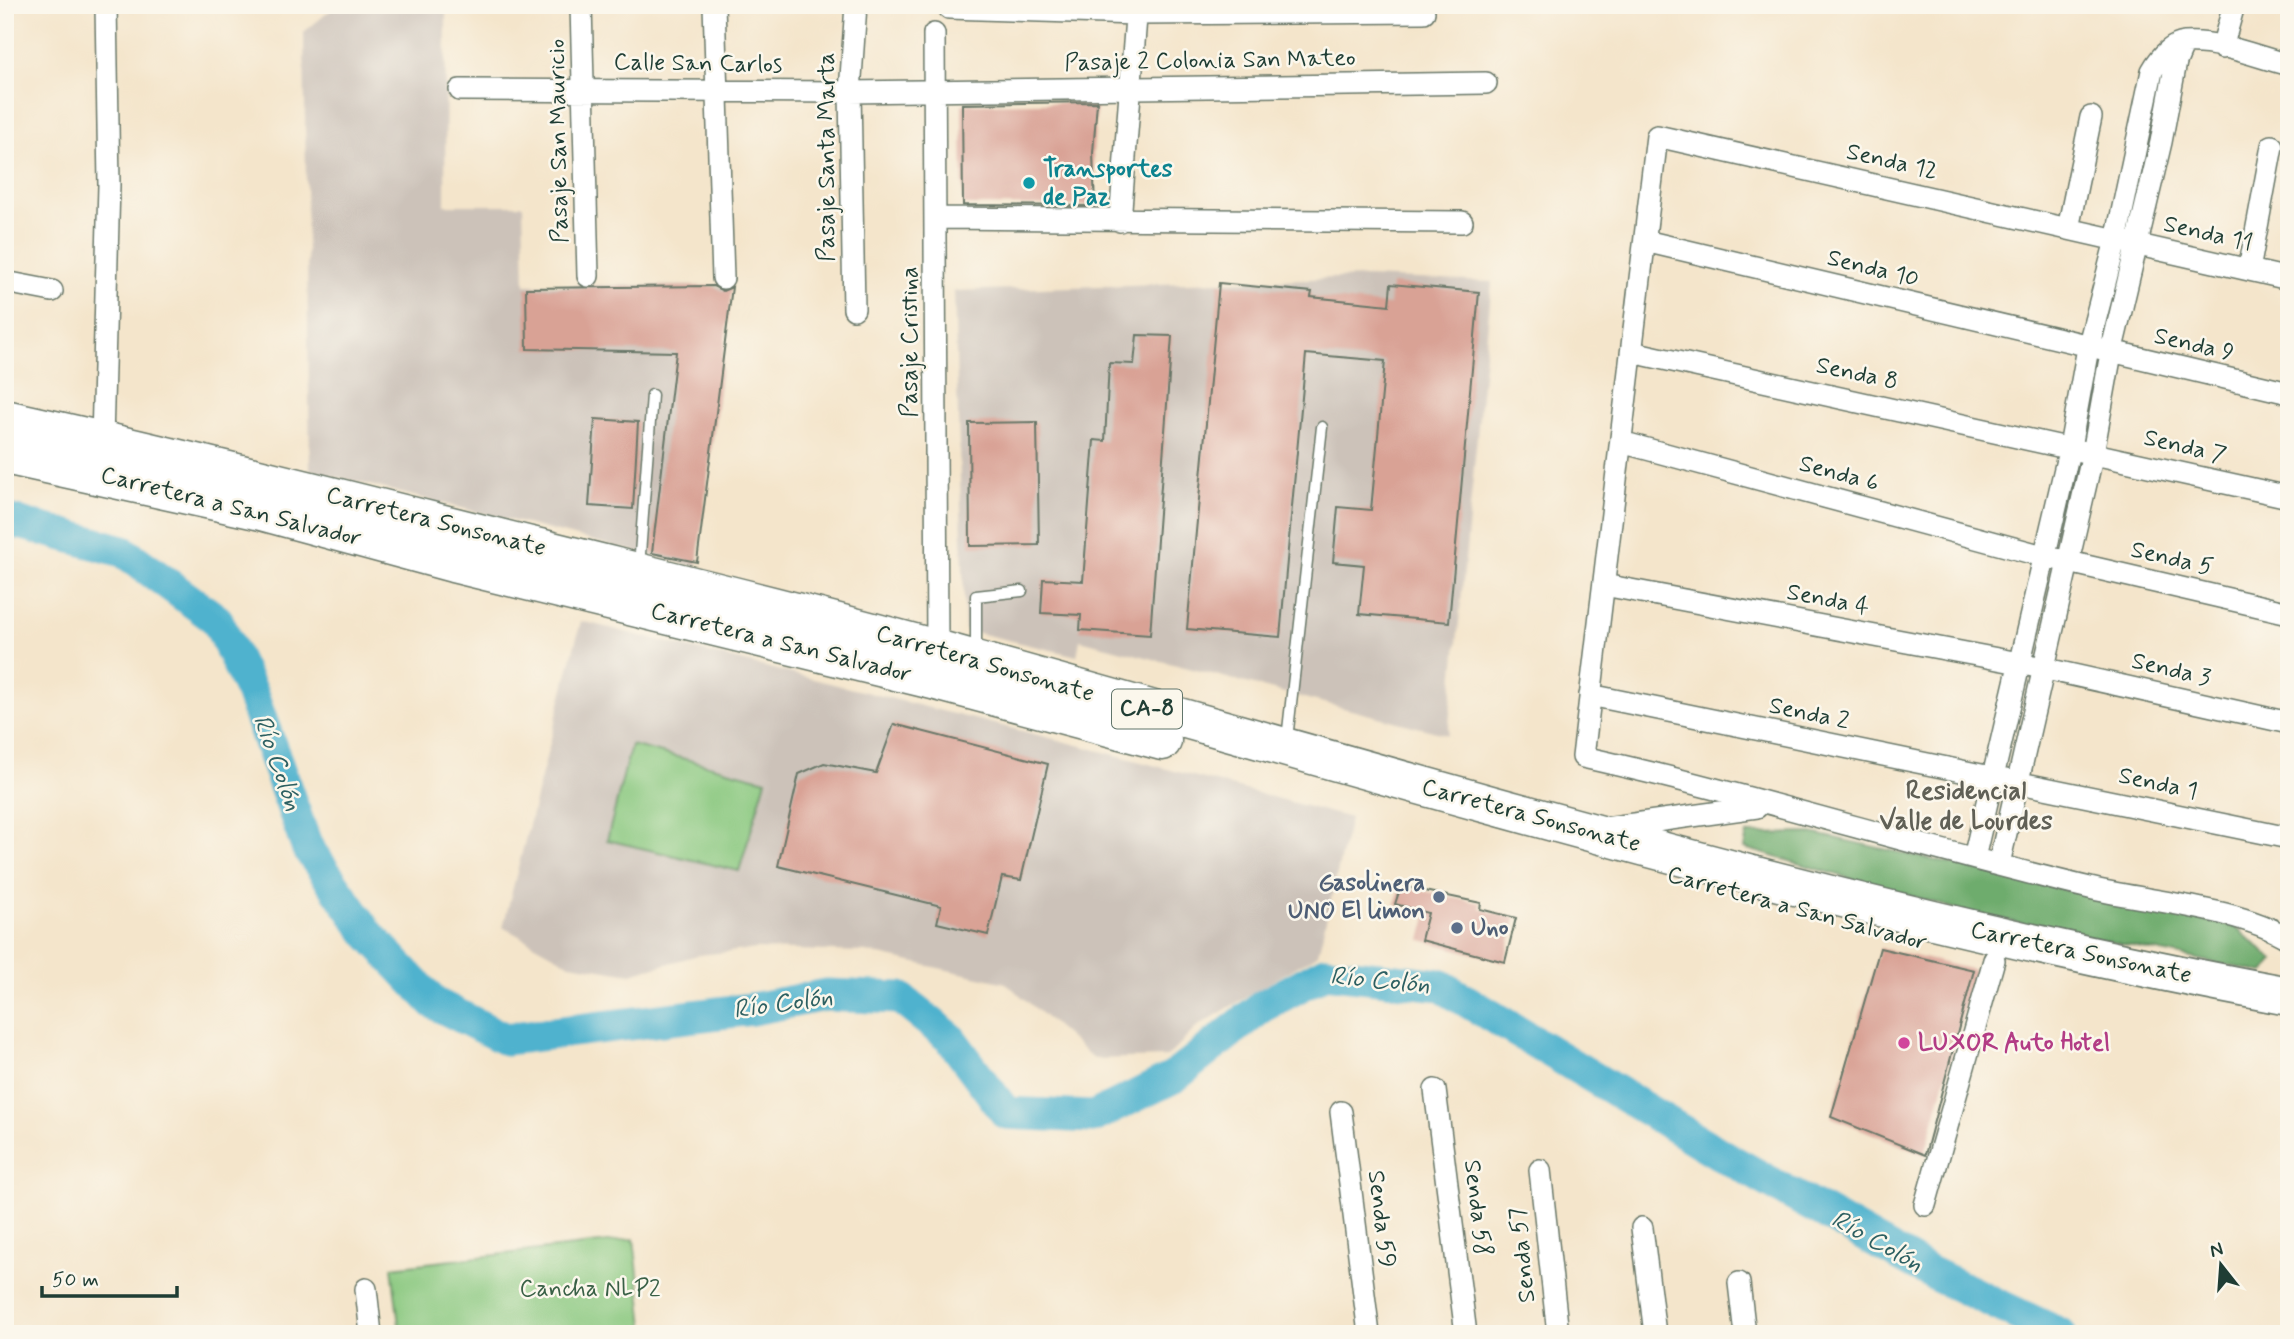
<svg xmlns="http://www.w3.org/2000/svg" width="2294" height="1339" viewBox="0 0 2294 1339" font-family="Mynerve,sans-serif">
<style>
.industrial{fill:#ccc2b9}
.green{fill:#88c77e;stroke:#548259;stroke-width:2}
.forest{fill:#6eac6d;stroke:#467450;stroke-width:2}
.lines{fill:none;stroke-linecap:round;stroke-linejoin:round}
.river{stroke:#4fb2ce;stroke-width:33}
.building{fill:#d9a295}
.lane-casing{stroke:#6a7869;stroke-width:13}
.street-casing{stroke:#6a7869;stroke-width:24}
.highway-casing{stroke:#6a7869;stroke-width:41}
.lane{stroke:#fff;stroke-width:10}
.street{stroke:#fff;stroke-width:21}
.highway{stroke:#fff;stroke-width:38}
.culture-dot{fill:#0f9aa8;stroke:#fbf7ec;stroke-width:2.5}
.service-dot{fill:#5c6f8a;stroke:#fbf7ec;stroke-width:2.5}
.hotel-dot{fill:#d1479c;stroke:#fbf7ec;stroke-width:2.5}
.labels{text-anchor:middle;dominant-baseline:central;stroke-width:5;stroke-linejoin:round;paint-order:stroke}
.shield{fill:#fbf7ec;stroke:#61756b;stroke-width:2}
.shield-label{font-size:23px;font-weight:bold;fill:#1f3d34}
.street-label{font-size:24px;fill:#1f3d34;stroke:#fbf7ec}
.culture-label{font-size:24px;font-weight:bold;fill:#0d838f;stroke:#fbf7ec;text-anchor:start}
.service-label{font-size:24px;font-weight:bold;fill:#4e5e75;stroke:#fbf7ec;text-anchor:end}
.hotel-label{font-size:24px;font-weight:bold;fill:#b23c85;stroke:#fbf7ec;text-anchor:start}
.park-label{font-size:24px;fill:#396046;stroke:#fbf7ec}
.water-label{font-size:26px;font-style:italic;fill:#2d6062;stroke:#fbf7ec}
.neighbourhood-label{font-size:26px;font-weight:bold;fill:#606056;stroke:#fbf7ec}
</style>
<rect width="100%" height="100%" fill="#fbf7ec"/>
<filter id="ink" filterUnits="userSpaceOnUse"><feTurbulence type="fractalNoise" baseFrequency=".0143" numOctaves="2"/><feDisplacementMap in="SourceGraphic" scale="14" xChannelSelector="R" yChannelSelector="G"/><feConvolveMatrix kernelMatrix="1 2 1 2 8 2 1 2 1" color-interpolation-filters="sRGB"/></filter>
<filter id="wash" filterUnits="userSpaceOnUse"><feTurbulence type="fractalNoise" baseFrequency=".00686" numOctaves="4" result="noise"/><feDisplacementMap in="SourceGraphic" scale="28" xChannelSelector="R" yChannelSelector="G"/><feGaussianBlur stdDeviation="1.57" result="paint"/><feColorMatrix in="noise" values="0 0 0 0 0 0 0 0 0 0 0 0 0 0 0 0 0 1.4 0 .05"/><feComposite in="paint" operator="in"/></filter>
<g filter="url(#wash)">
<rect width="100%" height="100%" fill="#f4e5cb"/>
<path class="industrial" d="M337,5H446L445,205H523L525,285L732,286L697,567L310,470L304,32Z
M1366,277L1492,282L1448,735L1080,640L1077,656L965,630L954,291Z
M581,621L1074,744L1350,818L1318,954L1198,1026L1167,1057L1094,1059L1006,983L866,952L757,949L698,955L631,974L570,964L503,927Z"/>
<path class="green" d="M631,745L766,780L739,871L607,840Z
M634,1239L645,1334H400L392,1267Z"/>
<path class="forest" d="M1812,833L2235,927L2274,960L2264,973L1970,913L1744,848L1747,834Z"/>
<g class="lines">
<path class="river" d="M5,519L123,551L217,620L251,692L307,847L368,933L434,1003L505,1039L752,1009L826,995L900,998L950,1038L1006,1113L1093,1117L1174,1077L1263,1006L1325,972L1440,985L1720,1154L1931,1273L2060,1334"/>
</g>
<g id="blocks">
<path class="building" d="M1097,102L1093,153L1095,206L963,205L962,104Z
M1219,283L1312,292L1311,297L1389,305L1391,284L1479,292L1449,622L1359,614L1364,565L1333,562L1338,507L1371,510L1385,361L1306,354L1280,637L1187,629Z
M713,286L723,291L732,287L697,562L652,553L676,352L527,349L526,288Z
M1137,335L1172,336L1150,635L1080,630L1081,615L1041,613L1043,579L1083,581L1094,440L1105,441L1109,363L1134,364Z
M595,419L638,422L633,509L589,506Z
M1037,422L1039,545L970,546L969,423Z
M894,724L1048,764L1021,880L1002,877L988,935L937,923L941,906L778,866L799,774L824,763L876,773Z
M1401,886L1481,903L1480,909L1516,918L1505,962L1421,940L1428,913L1395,904Z
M1880,948L1974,970L1925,1155L1831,1117Z"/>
</g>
</g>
<g filter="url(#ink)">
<use href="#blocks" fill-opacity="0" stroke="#6a7869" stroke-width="2"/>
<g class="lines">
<g class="lane-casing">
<path id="lane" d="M639,567L652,395
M976,655V596L1022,591
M1287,739L1322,427"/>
</g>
<g class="street-casing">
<path id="street" d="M581,5L588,276
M714,5L723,278
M949,8L1136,14L1424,12
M934,34L937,649
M2222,48L2234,5
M460,90L850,92L1486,83
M936,218L1462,222
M1120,221L1137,5
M2068,229L2091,117
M1645,241L2289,393
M2249,270L2272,146
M2289,279L1657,136L1583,757C1755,795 1923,849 2094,889C2151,902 2240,908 2289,939
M5,282L52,291
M854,309L850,92L856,5
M1632,352L2289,497
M102,440L109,185L106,5
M1621,442L2043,556L2289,613
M1604,585L2019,663L2289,723
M1590,695L2289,838
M1605,828L1757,807
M1974,858L2070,447L2088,348L2116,240L2152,71C2159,59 2170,45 2185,43C2218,40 2257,57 2289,65
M1999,864L2093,453L2111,353L2161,142L2176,62L2184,43
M1435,1090L1466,1334
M1341,1112L1369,1334
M1540,1170L1558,1334
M1925,1205L1994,960
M1642,1228L1655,1334
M1739,1283L1745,1334
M366,1289L371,1334"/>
</g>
<g class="highway-casing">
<path id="highway" d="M5,419C183,458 358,503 535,547C668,580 803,612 936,649C1385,773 1830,911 2289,996
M5,455L261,511L453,563L933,680L1162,741"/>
</g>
<use href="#lane" class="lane"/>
<use href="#street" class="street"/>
<use href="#highway" class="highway"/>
</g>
</g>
<circle class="culture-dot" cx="1029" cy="183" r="7"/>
<g class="service-dot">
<circle cx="1439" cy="897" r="7"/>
<circle cx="1457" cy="928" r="7"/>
</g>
<circle class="hotel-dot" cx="1904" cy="1043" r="7"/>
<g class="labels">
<rect class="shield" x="1112" y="689.5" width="70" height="39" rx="5"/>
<g class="shield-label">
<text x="1147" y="709">CA-8</text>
</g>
<g class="street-label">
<text transform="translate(1210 61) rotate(-1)">Pasaje 2 Colonia San Mateo</text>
<text transform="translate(698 64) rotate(1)">Calle San Carlos</text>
<text transform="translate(559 141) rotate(-91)">Pasaje San Mauricio</text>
<text transform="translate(827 157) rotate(-90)">Pasaje Santa Marta</text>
<text transform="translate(1892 162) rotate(13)">Senda 12</text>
<text transform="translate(2208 234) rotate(13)">Senda 11</text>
<text transform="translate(1873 269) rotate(14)">Senda 10</text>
<text transform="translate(910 342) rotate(-90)">Pasaje Cristina</text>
<text transform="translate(2194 345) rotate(13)">Senda 9</text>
<text transform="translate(1857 374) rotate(12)">Senda 8</text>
<text transform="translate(2185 447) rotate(13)">Senda 7</text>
<text transform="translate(1839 474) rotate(15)">Senda 6</text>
<text transform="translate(231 507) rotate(14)">Carretera a San Salvador</text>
<text transform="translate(436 522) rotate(14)">Carretera Sonsonate</text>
<text transform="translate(2172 559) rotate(13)">Senda 5</text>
<text transform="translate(1828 600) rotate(11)">Senda 4</text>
<text transform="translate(781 643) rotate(14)">Carretera a San Salvador</text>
<text transform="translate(985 664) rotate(16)">Carretera Sonsonate</text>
<text transform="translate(2171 670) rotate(13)">Senda 3</text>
<text transform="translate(1809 714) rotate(12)">Senda 2</text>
<text transform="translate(2158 784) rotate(12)">Senda 1</text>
<text transform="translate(1531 816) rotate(15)">Carretera Sonsonate</text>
<text transform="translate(1797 909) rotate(15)">Carretera a San Salvador</text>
<text transform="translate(2081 953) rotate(12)">Carretera Sonsonate</text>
<text transform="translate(1477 1208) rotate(83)">Senda 58</text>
<text transform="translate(1381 1219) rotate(83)">Senda 59</text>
<text transform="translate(1523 1255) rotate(-96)">Senda 57</text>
</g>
<g class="culture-label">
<text x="1043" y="169">Transportes<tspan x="1043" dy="28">de Paz</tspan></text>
</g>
<g class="service-label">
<text x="1425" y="883">Gasolinera<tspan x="1425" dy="28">UNO El limon</tspan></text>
<text x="1471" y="928" text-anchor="start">Uno</text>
</g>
<g class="hotel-label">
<text x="1918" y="1043">LUXOR Auto Hotel</text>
</g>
<g class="park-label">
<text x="590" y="1289">Cancha NLP2</text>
</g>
<g class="water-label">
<text transform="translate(277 763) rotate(70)">Río Colón</text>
<text transform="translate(1380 981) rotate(5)">Río Colón</text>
<text transform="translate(783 1004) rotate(-8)">Río Colón</text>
<text transform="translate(1877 1242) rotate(29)">Río Colón</text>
</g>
<g class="neighbourhood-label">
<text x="1966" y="792">Residencial<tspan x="1966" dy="30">Valle de Lourdes</tspan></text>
</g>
</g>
<rect width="2294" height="1339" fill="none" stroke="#fbf7ec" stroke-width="28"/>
<g transform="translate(2221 1265) rotate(343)" stroke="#fbf7ec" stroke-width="5" paint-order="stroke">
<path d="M0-5L12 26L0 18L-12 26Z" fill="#1f3d34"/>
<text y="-10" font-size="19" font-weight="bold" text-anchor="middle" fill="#1f3d34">N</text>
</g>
<path d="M42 1286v10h135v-10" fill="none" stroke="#1f3d34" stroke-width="3.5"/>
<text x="52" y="1286" font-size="21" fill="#1f3d34" stroke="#fbf7ec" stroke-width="5" paint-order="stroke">50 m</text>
</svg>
